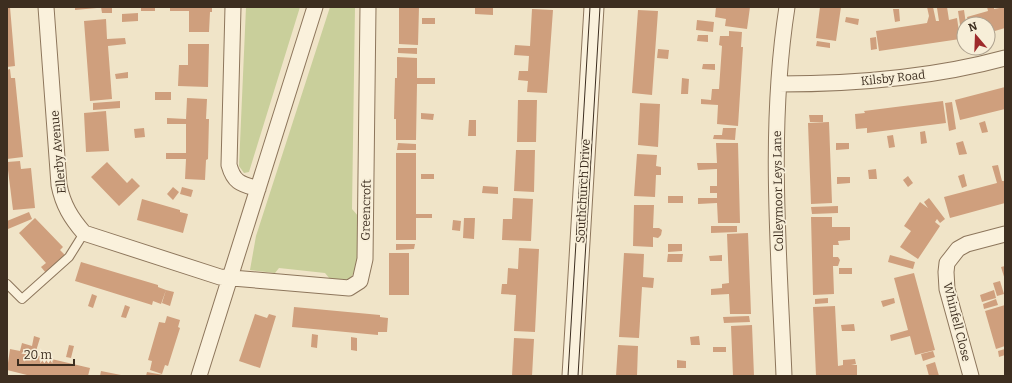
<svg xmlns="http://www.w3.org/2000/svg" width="1012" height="383" viewBox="0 0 1012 383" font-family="Bitter,serif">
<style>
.green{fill:#c9cf9b}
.building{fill:#cf9f7d}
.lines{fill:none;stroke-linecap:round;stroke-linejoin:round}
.service-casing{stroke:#8d765c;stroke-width:10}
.minor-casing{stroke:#8d765c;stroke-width:17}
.tertiary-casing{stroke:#8d765c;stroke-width:21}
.service{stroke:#faf1dc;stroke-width:8}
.minor{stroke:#faf1dc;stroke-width:15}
.tertiary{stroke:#faf1dc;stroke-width:19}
.tram{stroke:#3d2e20;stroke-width:1}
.labels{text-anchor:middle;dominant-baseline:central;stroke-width:3.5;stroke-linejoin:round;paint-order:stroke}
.street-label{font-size:12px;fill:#3d2e20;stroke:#f7eed8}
</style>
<rect width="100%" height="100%" fill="#f0e4c8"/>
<path class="green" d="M246,7H300L249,172L244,173L239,166Z
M330,7H355L352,209L359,217L358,264L349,282L330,279L325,273L279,268L275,273L250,270L256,236Z"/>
<path class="building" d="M7,7H10L15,66L7,67Z
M75,7H97V8L75,10Z
M101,7H112V13H102Z
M141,7H155V11H141Z
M170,7H212V12H210L209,32H189V11H170Z
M399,7H419L418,45L399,44Z
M475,7H493V15L475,14Z
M716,7L728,8V7H750L747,29L725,26L726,19L715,17Z
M820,7H841L836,41L816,38Z
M927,7H933L936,21H939L937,8L947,7L949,20L957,18L960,39L879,51L876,31L927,23L929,16Z
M987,7H994V9L1005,7V28L988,33V24H969L967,17L988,11Z
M532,9L553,10L547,93L527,92L528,81L518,80L519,71H528L529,56L514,55L515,45L530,46Z
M893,9H899L900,21L895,22Z
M638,10L658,11L652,95L632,93Z
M964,10L966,24H964V37L962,38L958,11Z
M138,13V21L122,22V14Z
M846,17L859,19L858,25L845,22Z
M422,18H435V24H422Z
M106,19L107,39L125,38L126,44L108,46L112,99L90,101L84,21Z
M697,20L714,22L713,32L696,30Z
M729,31L742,32L741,47H743L738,126L717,124L718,105L701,104V99L711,100L712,89H719L722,46L719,45L720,36H729Z
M698,35H708V42L697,41Z
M876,37L877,49L871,50L870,38Z
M817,41L830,43V48L816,46Z
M188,44H209L208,87L178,86L179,65H188Z
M398,48H417V54L398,53Z
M658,49L669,50L668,59L657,58Z
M397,57L417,58V78H435V84H417L416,140H396V119H394L395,78H397Z
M703,64H715V70L702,69Z
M10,69L11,78H15L23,157L7,159V70Z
M128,72V78L116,79L115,74Z
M682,78L689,79L688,94H681Z
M1005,87V109L960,120L955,100Z
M155,92H171V100H155Z
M187,98L207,99L206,119H209L208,159L206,160L205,180L185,179L186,159H166V153H186V124H167V118L186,119Z
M518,100H537L536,142H517Z
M120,101V108L93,110V103Z
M943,101L946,123L867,133V128L856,129L855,114L865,113L864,111Z
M952,102L956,129L949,131L945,103Z
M640,103L660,104L658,147L638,145Z
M106,111L109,151L86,152L84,113Z
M421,113L434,114L433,120L421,119Z
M809,115H823V122H810Z
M469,120H476V136H468Z
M985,121L988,132L982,133L979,123Z
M829,122L832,203L811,204L808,123Z
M144,128L145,137L135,138L134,129Z
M723,128H736L735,140L713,139L714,135H722Z
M925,131L927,143L921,144L920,132Z
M893,135L895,147L889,148L887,136Z
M963,141L967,154L959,155L956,143Z
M398,143L416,144V150H397Z
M716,143H738L740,223H718L717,203L698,204V198H717V193H710V186H717V169L698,170L697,163H717Z
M836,143H849V149L836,150Z
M516,150H535L534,192L514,191Z
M396,153H416V214H432V218H416V240H396Z
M637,154L657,155L656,166L661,167V175H656L655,197L634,196Z
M20,161L21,169L31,168L35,208L13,210L7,162Z
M107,162L127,183L132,178L140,186L119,206L91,177Z
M998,165L1002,181H1005V203L950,218L944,197L997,183L992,166Z
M876,169L877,179H869L868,170Z
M421,174H434V179H421Z
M964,174L967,186L962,188L958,176Z
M908,176L913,183L908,187L903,180Z
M837,177H850V183L837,184Z
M483,186L498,187V194L482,193Z
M173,187L179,192L173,200L167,194Z
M182,187L193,190L191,197L180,194Z
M668,196H683V203H668Z
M513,198L533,199L531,241L502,240L503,219H512Z
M929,198L945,219L940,223L937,219L935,222L940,226L918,259L900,247L911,231L904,226L920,202L928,208L924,202Z
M142,199L180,210V212L188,214L183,233L137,220Z
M634,205H654L653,228H659L662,230L661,235L658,238L653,237V247L633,246Z
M838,206V213L812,214L811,207Z
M29,212L32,219L8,229L7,221Z
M811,217H832V227H850V240L838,241L839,245H833V257H838L840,260L838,266H833L834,294L813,295Z
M35,218L63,247L60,250L65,255L46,273L41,267L46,263L19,233Z
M464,218H475L474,239L463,238Z
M453,220L461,221L460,231L452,230Z
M711,226H737V232L711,233Z
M748,233L751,314H730L729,294L711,295V289L722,288V284L729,283L727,234Z
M396,244H415L414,249L396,250Z
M668,244H682V251L668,252Z
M519,248L539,249L535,332L514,331L516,295L501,294L502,284H507L508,268L518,269Z
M389,253H409V295H389Z
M624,253L644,254L643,277L654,278L653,288L642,287L639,338L619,337Z
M668,254H683L682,262H667Z
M722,255V261H710L709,256Z
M890,255L915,262L913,269L888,262Z
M81,262L158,285V287L166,290L161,304L153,301L152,305L75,281Z
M1005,266V280L1001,267Z
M839,268H852V274H839Z
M914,273L935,350L915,355L910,336L891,341L890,335L908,330L894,278Z
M1000,281L1004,294L997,296L993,283Z
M166,290L174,292L170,306L162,303Z
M994,290L996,298L982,302L980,295Z
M92,294L97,296L93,308L88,306Z
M828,298V303L815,304V299Z
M894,298L895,303L883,307L881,301Z
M996,299L998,305L984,309L983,304Z
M125,305L130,307L126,318L121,317Z
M1005,305V346L996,349L985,311Z
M835,306L838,366L843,365V360L855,359L856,364L851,365H857V376H816L813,307Z
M294,307L380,315V317L388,318L387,332H378V335L292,327Z
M255,314L267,318L269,314L276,316L260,368L239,361Z
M167,316L180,320L178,327L180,328L168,366L165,365L162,374L150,370L152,361L148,360L159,322L165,323Z
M749,316L750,322L724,323L723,317Z
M854,324L855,331H842L841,325Z
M752,325L754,376H733L731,326Z
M312,334L318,335L317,348L311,347Z
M34,336L40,338L36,351L31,350L30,354L90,368L88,376H31L7,370L10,349L20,351L22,343L32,346Z
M699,336L700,345H691L690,337Z
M351,337L357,338V351L351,350Z
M514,338L534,339L532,376H512Z
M69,345L74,346L71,358L66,357Z
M618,345L638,346L637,376H616Z
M713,347H726V352H713Z
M1005,349V355L999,357L998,351Z
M933,351L935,357L923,361L921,354Z
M677,360L686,361V368H677Z
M935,362L939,376H929L926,365Z
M101,371L121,375V376H100Z
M147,372L163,375V376H146Z"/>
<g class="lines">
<g class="service-casing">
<path id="service" d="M7,284L22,299L69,257L84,233"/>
</g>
<g class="minor-casing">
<path id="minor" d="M46,7L59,185C63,205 71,218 84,233L220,277L349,288L360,281L365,259L368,7
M233,7L229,165C234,183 241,184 258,189
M779,84C855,84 932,78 1005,58
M199,376L315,7
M784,376C779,253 768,129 787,7
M971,376L947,289L946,272L947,263L958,249L967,244L1005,234"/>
</g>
<g class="tertiary-casing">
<path id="tertiary" d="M572,376L594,7"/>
</g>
<use href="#service" class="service"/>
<use href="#minor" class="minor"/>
<use href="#tertiary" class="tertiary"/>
<path class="tram" d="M568,376L590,7
M578,376L600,7"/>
</g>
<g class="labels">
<g class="street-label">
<text transform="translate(893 78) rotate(-6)">Kilsby Road</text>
<text transform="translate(58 152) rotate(-95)">Ellerby Avenue</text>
<text transform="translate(583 191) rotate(-87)">Southchurch Drive</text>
<text transform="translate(778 191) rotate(-91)">Colleymoor Leys Lane</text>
<text transform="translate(366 210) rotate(-89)">Greencroft</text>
<text transform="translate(957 322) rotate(76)">Whinfell Close</text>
</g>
</g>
<rect width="1012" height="383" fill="none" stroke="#3d2e20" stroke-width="16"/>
<g transform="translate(976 36) rotate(341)"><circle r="19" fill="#f7eed8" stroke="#ada18e"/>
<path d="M0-3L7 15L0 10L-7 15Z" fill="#9e2a2b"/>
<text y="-6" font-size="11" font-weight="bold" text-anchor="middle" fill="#3d2e20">N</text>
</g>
<path d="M18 359v6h56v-6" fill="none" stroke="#3d2e20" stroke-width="2"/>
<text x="24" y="359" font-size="12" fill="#3d2e20" stroke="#f7eed8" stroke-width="3" paint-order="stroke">20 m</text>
</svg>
